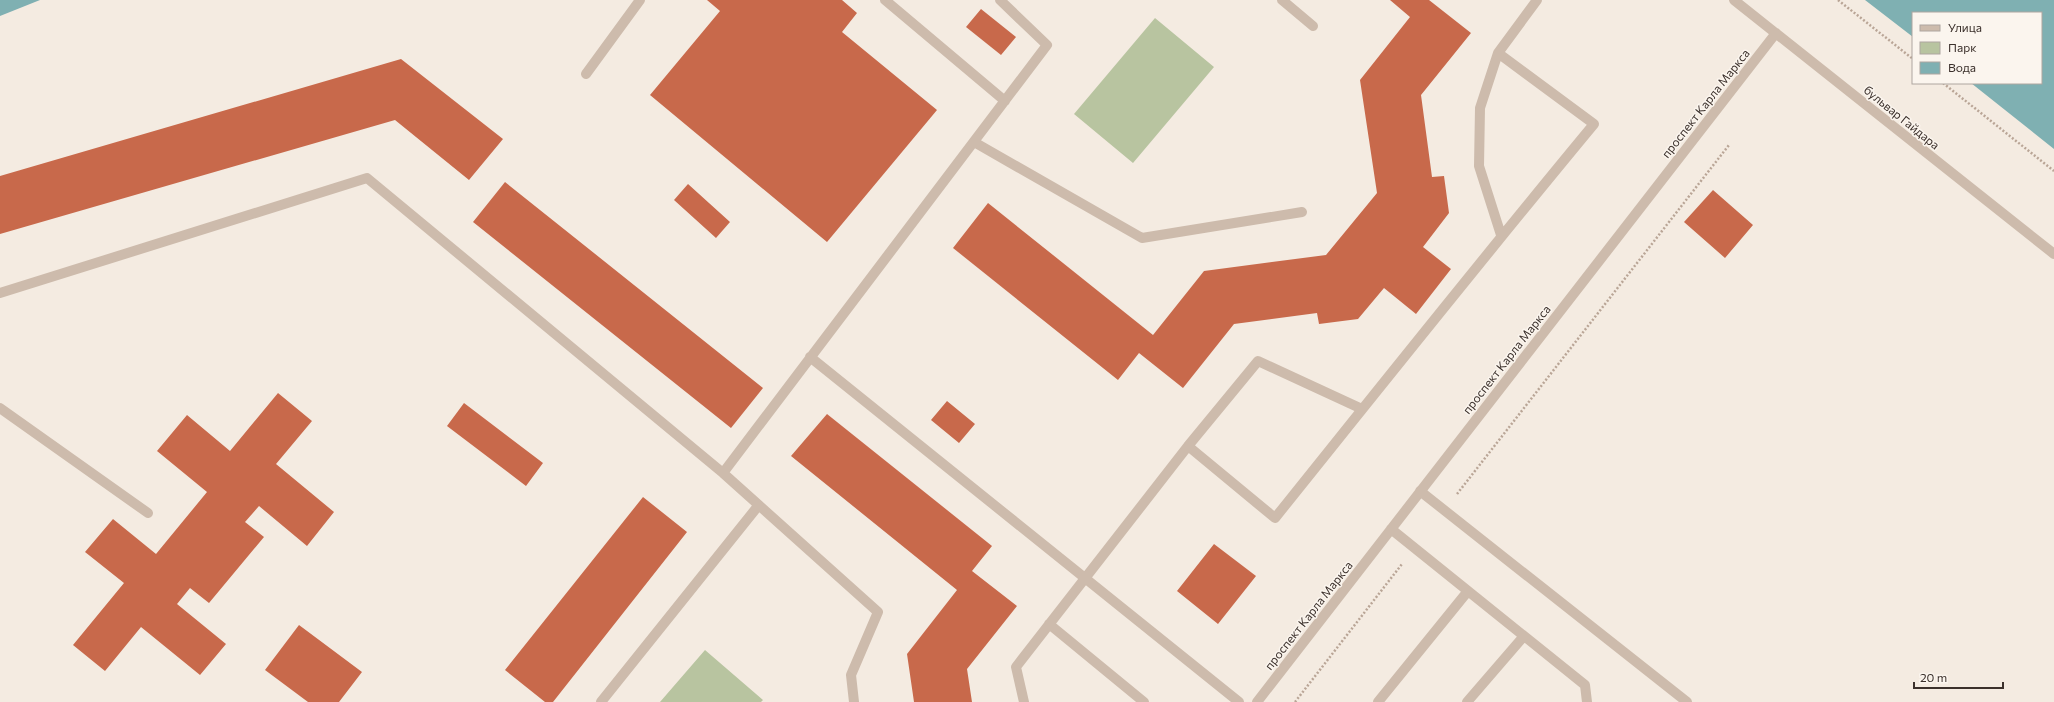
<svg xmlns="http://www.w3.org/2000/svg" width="2054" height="702" viewBox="0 0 2054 702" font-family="Commissioner,sans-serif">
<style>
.green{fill:#b8c4a0}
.water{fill:#7fb0b2}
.building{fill:#c8694b}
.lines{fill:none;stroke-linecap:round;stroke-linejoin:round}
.path{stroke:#b9a596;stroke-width:2.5;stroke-dasharray:2 2;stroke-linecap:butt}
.minor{stroke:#cdbbac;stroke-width:10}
.labels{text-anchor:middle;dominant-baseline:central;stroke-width:3;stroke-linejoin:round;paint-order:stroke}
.street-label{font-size:12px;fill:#3b302b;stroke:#fbf5ee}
</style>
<rect width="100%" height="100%" fill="#f4ebe1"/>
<path class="green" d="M1155,18L1214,67L1133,163L1074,114Z
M705,650L763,700L761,702H660Z"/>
<path class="water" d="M0,0H40L0,16Z
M1865,0H2054V149L1971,83H2041V13H1913V37Z"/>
<path class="building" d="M707,0H842L857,13L842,32L937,110L827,242L650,95L720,11Z
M1390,0H1429L1471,33L1421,95L1432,177L1444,176L1449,213L1423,247L1451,269L1416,314L1384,288L1358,319L1319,324L1317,313L1234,324L1183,388L1139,353L1118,380L953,248L988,203L1153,335L1204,271L1326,255L1377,193L1360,80L1410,17Z
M981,9L1016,37L1001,55L966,27Z
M401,59L503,139L469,180L395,120L0,234V176Z
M505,182L763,388L731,428L473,222Z
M688,184L730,222L716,238L674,200Z
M1713,190L1753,225L1725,258L1684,222Z
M278,393L312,421L276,464L334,512L307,546L259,506L245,522L264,537L209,603L190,588L177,604L226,644L200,675L141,627L105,671L73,645L124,583L85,552L113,519L156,554L207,492L157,451L187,415L230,451Z
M947,401L975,424L959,443L931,420Z
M464,403L543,463L526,486L447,426Z
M827,414L992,546L972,571L1017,606L967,669L972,702H914L907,654L957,590L791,456Z
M643,497L687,532L553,702H545L505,670Z
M1214,544L1256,576L1218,624L1177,591Z
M299,625L362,672L339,702H308L265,670Z"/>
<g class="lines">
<path class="path" d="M1838,0L1913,59
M1943,83L2054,171
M1457,494L1729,145
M1295,702L1402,564"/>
<path class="minor" d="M885,0L1005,101
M1282,0L1313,26
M1734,0L2054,254
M586,74L640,0
M974,142L1142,238L1302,212
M1501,235L1479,166L1480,108L1498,53L1537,0
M0,293L367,178L723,473L878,612L851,675L854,702
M810,357L1239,702
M0,408L148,513
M1362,409L1258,361L1188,446L1275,518C1381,386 1486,254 1594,124L1498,53
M723,473L1047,45L1000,0
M1420,491L1687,702
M1391,529L1585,685L1587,702
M1049,624L1144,702
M601,702L758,506
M1024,702L1016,667L1188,446
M1257,702L1776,33
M1378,702L1468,591
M1467,702L1524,636"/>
</g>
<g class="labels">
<g class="street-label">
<text transform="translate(1705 103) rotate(-52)">проспект Карла Маркса</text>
<text transform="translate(1902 117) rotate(39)">бульвар Гайдара</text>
<text transform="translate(1506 359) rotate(-52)">проспект Карла Маркса</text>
<text transform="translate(1308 615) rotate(-52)">проспект Карла Маркса</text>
</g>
</g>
<rect x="1912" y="12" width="130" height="72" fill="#fbf5ee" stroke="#aea6a0"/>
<rect x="1920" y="25" width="20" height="6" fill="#cdbbac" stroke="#aea6a0"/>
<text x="1948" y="32" font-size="12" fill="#3b302b">Улица</text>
<rect x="1920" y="42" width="20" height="12" fill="#b8c4a0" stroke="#aea6a0"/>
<text x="1948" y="52" font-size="12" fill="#3b302b">Парк</text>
<rect x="1920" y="62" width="20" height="12" fill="#7fb0b2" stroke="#aea6a0"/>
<text x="1948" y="72" font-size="12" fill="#3b302b">Вода</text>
<path d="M1914 682v6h89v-6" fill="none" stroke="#3b302b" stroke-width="2"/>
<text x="1920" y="682" font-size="12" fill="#3b302b" stroke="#fbf5ee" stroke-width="3" paint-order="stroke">20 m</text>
</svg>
